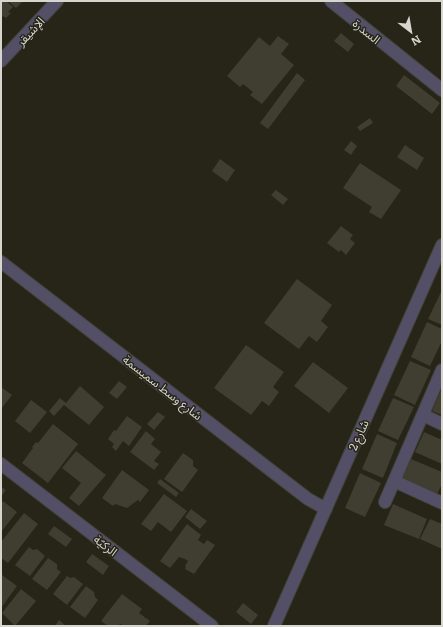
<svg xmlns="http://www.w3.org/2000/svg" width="443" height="627" viewBox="0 0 443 627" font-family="Literata,'Noto Sans Arabic',serif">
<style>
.building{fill:#3f3e31}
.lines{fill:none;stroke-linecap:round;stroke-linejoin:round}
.minor-casing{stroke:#424135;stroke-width:14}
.minor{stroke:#524f66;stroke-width:12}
.labels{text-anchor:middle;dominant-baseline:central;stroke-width:3;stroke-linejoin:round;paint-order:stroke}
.street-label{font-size:12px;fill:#d6d6ce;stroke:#262518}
</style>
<rect width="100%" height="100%" fill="#262518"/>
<path class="building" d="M1,1H6L13,7L8,12L11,13L6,18L3,16L1,18Z
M8,1H23L16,8Z
M341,33L354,44L348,52L334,41Z
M278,36L289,44L281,54L294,65L262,104L250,95L253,92L243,84L240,87L227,76L259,37L270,46Z
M297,73L305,80L268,129L260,123Z
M404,75L440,103L432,114L396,86Z
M370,118L373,123L360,131L357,127Z
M351,141L357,146L351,155L344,150Z
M405,145L424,158L417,170L397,157Z
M220,159L235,170L227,182L212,171Z
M360,163L401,190L381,219L369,212L372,207L343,188Z
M276,190L288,199L283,205L271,195Z
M341,226L353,235L350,239L355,243L346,255L341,250L339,252L327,243Z
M297,279L332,305L321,321L328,327L317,342L309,336L299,349L264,323Z
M442,290V325L428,319Z
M427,322L442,329V341L430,366L411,357Z
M246,345L284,372L273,387L279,392L269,406L262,401L251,415L214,388Z
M410,361L431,370L415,405L394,395Z
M313,362L348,388L329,413L294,386Z
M119,381L127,387L117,399L109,393Z
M80,386L104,407L89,425L64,405L54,416L49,411L60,398L66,403Z
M1,387L12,395L1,409Z
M442,388V415L432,411Z
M393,398L414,407L398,440L378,431Z
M31,400L47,412L30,433L15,421Z
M158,412L165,417L154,430L147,424Z
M127,416L142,427L129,446L123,441L116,451L112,447L114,444L108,439L114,430L116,431Z
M53,424L78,444L48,483L22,463L33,448L32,447L36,442L38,443Z
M146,431L155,439L151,444L161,452L154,461L159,464L154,470L130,452Z
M424,432L442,440V464L415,452Z
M377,434L397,443L383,478L362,469Z
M76,451L106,475L79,506L69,498L81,483L62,468Z
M183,453L193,460V466L198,470L182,492L164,479Z
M411,459L442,472V484L437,494L402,479Z
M122,470L149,490L140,502L138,500L127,508L115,504L113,506L102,498Z
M360,473L381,483L365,517L345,508Z
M160,479L179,493L176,497L157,483Z
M1,487L6,490L1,497Z
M164,494L187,511L171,532L158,522L151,531L141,524Z
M3,501L17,512L1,532V504Z
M393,504L427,519L419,539L384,525Z
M191,509L207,521L200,529L185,517Z
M24,513L38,524L8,563L1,558V542Z
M430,519L442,524V549L420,539Z
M187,524L201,535L198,540L204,544L207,540L215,545L194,574L185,569L186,567L185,566L188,561L185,559L179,557L170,568L160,561Z
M54,526L72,539L66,547L48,534Z
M29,547L33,550L37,549L45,556L30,576L15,565Z
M92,554L109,566L103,575L86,562Z
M48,558L57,564V569L61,572L47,590L32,579Z
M2,575L17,586L1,608V577Z
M67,576L70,578L74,577L83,584L67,605L53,594Z
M86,586L94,592L95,597L98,600L85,618L70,607Z
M21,589L36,601L15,626L2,613Z
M122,594L142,609L139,613L150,621L146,626H124L120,624L118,626H108L101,621Z
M243,603L258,615L251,624L236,612Z
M59,620L66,626H55Z"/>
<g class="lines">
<g class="minor-casing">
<path id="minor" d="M331,1L442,90
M1,61L57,1
M1,262L308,499L326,509
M423,415L442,424
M1,464L212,626
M394,481L442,503
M385,502L442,370
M274,626L442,245"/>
</g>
<use href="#minor" class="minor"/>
</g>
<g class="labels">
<g class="street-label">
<text transform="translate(30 31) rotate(-47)">الإشيقر</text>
<text transform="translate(367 31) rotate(39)">السدرة</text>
<text transform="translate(163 387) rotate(38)">شارع وسط سميسمة</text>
<text transform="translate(358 435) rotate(-66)">شارع 2</text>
<text transform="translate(106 545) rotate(38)">الركيّة</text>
</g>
</g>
<rect width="443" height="627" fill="none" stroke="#d6d6ce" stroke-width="4"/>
<g transform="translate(411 32) rotate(149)" stroke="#262518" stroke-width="3" paint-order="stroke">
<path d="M0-3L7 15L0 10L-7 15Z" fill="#d6d6ce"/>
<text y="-6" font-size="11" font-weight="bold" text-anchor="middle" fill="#d6d6ce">N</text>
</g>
</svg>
